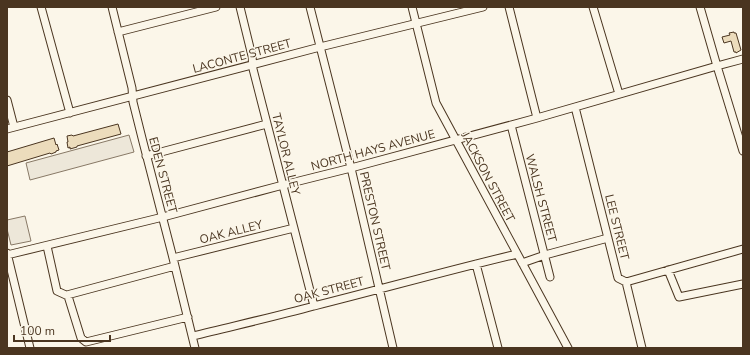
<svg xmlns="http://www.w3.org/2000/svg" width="750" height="355" viewBox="0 0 750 355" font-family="'Nunito Sans',sans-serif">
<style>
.parking{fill:#ede7d9;stroke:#887966}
.building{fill:#ecdcbc;stroke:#4a3520}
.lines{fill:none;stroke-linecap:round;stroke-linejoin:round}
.minor-casing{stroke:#4a3520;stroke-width:9}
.minor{stroke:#fbf6e9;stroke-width:7}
.labels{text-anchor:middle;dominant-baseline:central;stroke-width:3;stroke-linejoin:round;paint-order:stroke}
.street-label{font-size:12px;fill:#4a3520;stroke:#fbf6e9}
</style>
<rect width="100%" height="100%" fill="#fbf6e9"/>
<path class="parking" d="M129,135L134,152L30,180L26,163Z
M25,216L31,241L11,245L7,229V220Z"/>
<path class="building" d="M734,32V33H736L741,50L736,53V52H734L731,41L724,43L722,37L730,35L729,33Z
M118,124L121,134L77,146V147L70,149V147L68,148L67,142H68L67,136L72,135L73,136Z
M54,138L56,145L57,144L59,150L56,151V152L51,154L50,153L7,166V152Z"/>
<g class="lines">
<g class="minor-casing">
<path id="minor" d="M41,7L70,113
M112,7L132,88L133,102L143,142L173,258L195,348
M240,7L252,56L253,69L314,306
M310,7L351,168L393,348
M412,7L436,103L568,348
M509,7L537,118
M593,7L619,94
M700,7L717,66L743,151
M118,32L216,7
M7,100L14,127
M575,107L618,278L626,282L642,348
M511,125L550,277
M7,129L320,47L483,7
M146,156L267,124
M47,246L57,291L68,296L81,338L86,342L188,317
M7,253L30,348
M7,255L163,217L283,185L351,168L537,118L717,66L743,59
M173,258L294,228
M522,263L545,255L608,238
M476,264L498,348
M668,270L679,297L743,284
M626,282L743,249
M67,295L175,266
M193,336C233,326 274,317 314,306C382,289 449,270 517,254"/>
</g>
<use href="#minor" class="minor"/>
</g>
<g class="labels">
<g class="street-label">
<text transform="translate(242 56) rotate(-15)">LACONTE STREET</text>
<text transform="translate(373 150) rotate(-15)">NORTH HAYS AVENUE</text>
<text transform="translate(286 154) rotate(76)">TAYLOR ALLEY</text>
<text transform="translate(163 175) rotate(75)">EDEN STREET</text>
<text transform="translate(488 177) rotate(62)">JACKSON STREET</text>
<text transform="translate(541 198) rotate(75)">WALSH STREET</text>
<text transform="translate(375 221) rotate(77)">PRESTON STREET</text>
<text transform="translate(617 227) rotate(76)">LEE STREET</text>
<text transform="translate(231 232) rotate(-14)">OAK ALLEY</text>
<text transform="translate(329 290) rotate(-15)">OAK STREET</text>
</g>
</g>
<rect width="750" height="355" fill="none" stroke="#4a3520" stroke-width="16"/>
<path d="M14 335v6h96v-6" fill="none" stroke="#4a3520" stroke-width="2"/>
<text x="20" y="335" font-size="12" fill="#4a3520" stroke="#fbf6e9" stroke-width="3" paint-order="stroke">100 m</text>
</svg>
